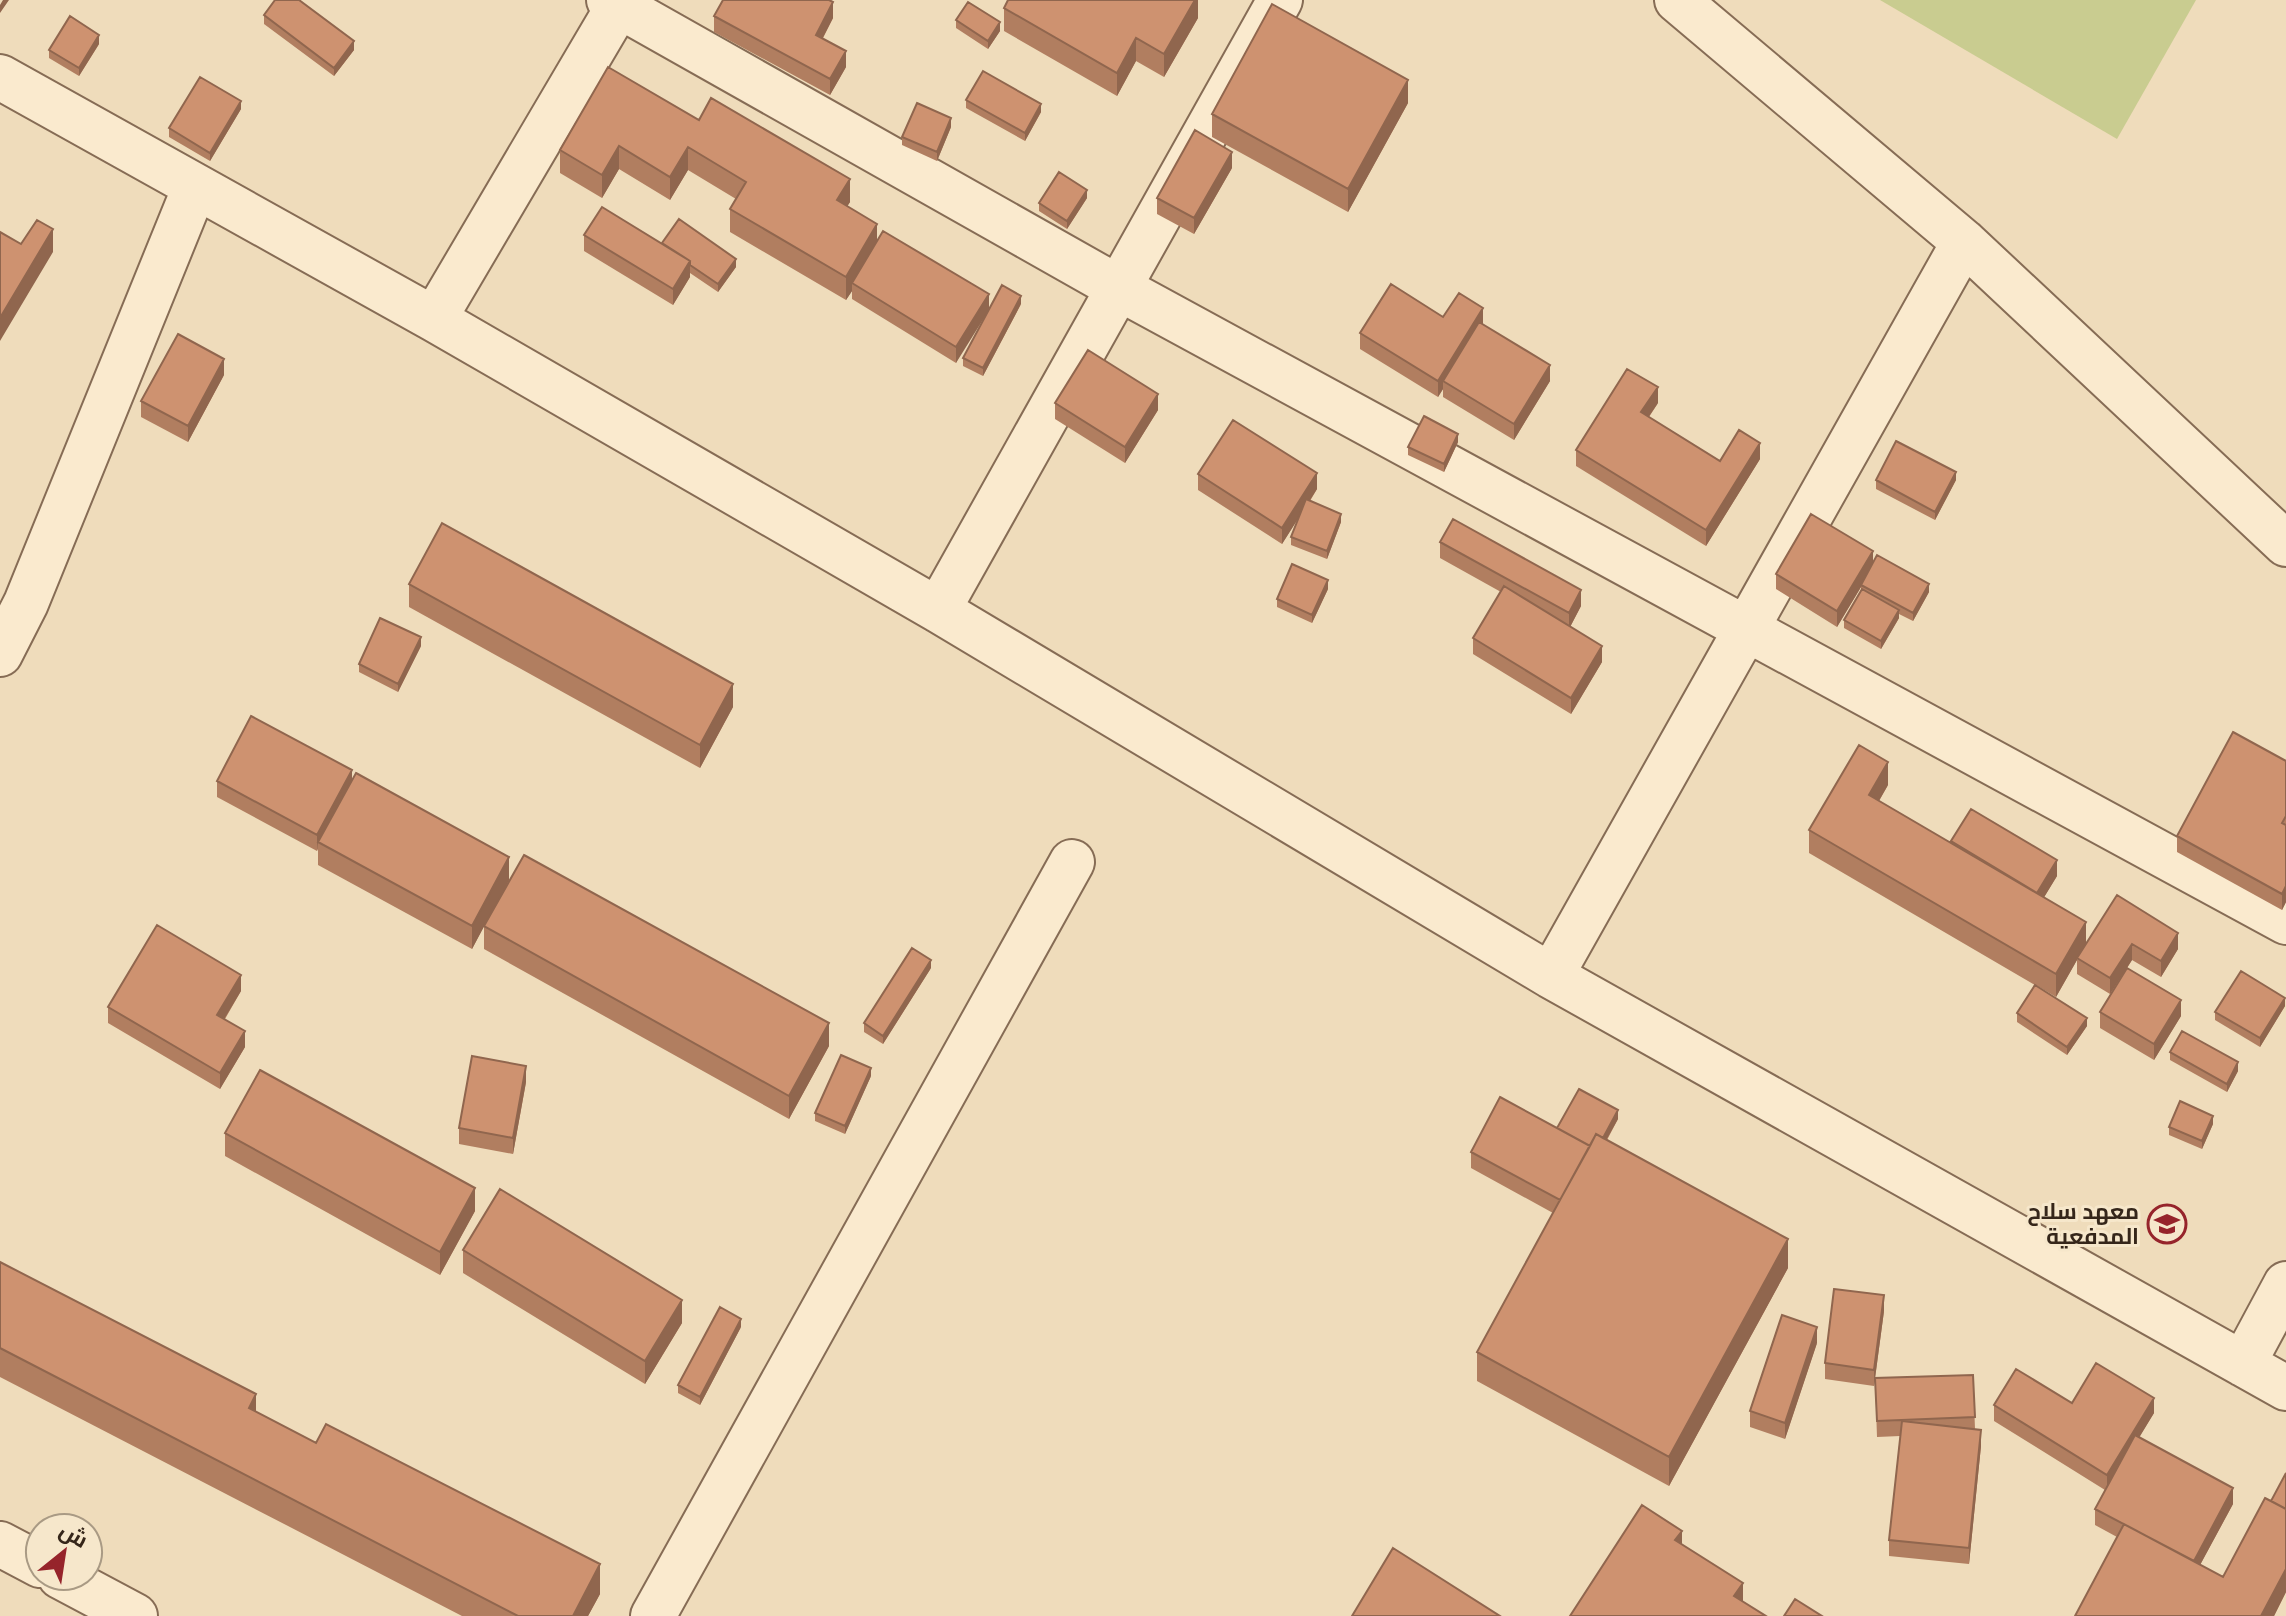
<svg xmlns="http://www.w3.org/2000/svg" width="2286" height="1616" viewBox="0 0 2286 1616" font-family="Lora,Cairo,serif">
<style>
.green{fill:#c9cc90}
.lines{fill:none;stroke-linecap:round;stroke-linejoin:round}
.street-casing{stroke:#866c55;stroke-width:48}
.street{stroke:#faeace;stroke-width:44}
.wall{fill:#b17e60}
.shaded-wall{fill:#90664e}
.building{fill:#ce9270;stroke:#90664e;stroke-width:2}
.labels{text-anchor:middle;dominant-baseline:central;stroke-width:6;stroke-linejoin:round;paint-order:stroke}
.poi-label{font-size:22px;font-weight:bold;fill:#35261a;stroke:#f6e7cb;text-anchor:end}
</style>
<rect width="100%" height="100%" fill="#efdcbb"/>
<path class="green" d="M1880,0H2196L2117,139Z"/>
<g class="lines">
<g class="street-casing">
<path id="street" d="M609,0L1117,287L2286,922
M1677,0L1964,242L2286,544
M0,77L434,319L938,610L1551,976L2286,1388
M434,319L622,0
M938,610L1280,0
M0,654L26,603L195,187
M1551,976L1964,242
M2243,1364L2286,1284
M0,1544L40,1565
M60,1576L135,1616
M653,1616L1072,862"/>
</g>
<use href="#street" class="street"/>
</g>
<path class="wall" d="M1198,0V18L1164,77L1136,61L1117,96L1004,31V8Z
M264,15L354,50L334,76L264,24Z
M714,16L833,18L823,38L846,67L830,95L714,32Z
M956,20L1000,31L988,49L956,28Z
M99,44L79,76L49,58V50Z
M966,100L1041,112L1025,141L966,108Z
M1408,103L1348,212L1212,137V114Z
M241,109L210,161L169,137V128Z
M699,120L850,202L847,206L877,241L989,294L956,363L852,299V291L846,300L730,232V209L736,199L688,170L670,200L619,169L602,198L560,173V150Z
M951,127L937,161L902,145V137Z
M1232,168L1194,234L1157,214V198Z
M1087,198L1067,229L1039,211V203Z
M584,235L662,243L736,267L718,292L690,273V277L673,305L584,251Z
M1021,304L983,376L963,366V358Z
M1443,317L1483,324L1482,325L1550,381L1514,440L1443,397V389L1438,397L1360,349V333Z
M224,375L188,442L141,417V401Z
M1055,403L1158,410L1125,463L1055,419Z
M1658,403L1649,417L1720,461L1760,459L1706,546L1576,466V450Z
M1458,442L1444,472L1408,455V447Z
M1198,474L1317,489L1310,501L1341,522L1327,559L1291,545V537L1299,517L1282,544L1198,490Z
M1876,480H1956L1935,520L1876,489Z
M1440,542L1581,606L1570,627L1602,662L1571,714L1473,654V638L1501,592L1440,558Z
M1776,574L1929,592L1913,621L1899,614V618L1881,649L1844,628V620L1861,592V587L1837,627L1776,589Z
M409,584L733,707L700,768L409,607Z
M1328,589L1312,623L1277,607V599Z
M421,646L398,692L359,672V664Z
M2286,761V902L2282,910L2177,852V836Z
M352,780L509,880L829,1046L789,1119L484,949V926L472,949L318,865V849L317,851L217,797V781Z
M1888,785L1879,801L1951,843L2057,876L2044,897L2086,944L2117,895L2178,949L2161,977L2132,960L2127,968L2181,1016L2154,1060L2100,1028V1012L2126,969L2110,994L2077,974V960L2056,997L2036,985L2087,1026L2067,1055L2017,1022V1013L2035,985L1809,853V830Z
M931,968L883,1044L864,1032V1023Z
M241,991L225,1019L245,1047L220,1089L108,1023V1007Z
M2285,1006L2260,1047L2215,1020V1012Z
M2170,1052L2238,1071L2227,1092L2170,1060Z
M871,1076L845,1134L815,1121V1113Z
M526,1082L513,1154L459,1144V1128Z
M1618,1119L1607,1140L1788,1268L1669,1486L1477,1381V1352L1553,1213L1471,1168V1152Z
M2213,1124L2202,1149L2169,1135V1127Z
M225,1133L475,1211L440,1275L225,1156Z
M463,1250L682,1323L645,1384L463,1273Z
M0,1262L256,1412L600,1594L588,1616H462L0,1377Z
M1884,1311L1875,1378L1973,1375L1975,1429L1981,1446L1969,1564L1889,1556V1540L1900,1436L1877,1437L1875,1379L1874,1386L1825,1379V1363Z
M741,1327L700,1405L678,1393V1385Z
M1817,1343L1785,1439L1750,1427V1411Z
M2072,1403L2154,1413L2139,1437L2233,1504L2200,1565L2223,1577L2286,1592L2274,1616H2075L2117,1537L2095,1525V1509L2105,1490L1994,1421V1405Z"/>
<path class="shaded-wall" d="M3,0H9L0,13V5Z
M1195,0H1198V18L1164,77V54Z
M833,2V18L816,51V35Z
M1000,22V31L988,49V41Z
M99,35V44L79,76V68Z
M1136,38V61L1117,96V73Z
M354,41V50L334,76V68Z
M846,51V67L830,95V79Z
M1408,80V103L1348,212V189Z
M241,101V109L210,161V153Z
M1041,104V112L1025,141V133Z
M951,118V127L937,161V152Z
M619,146V169L602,198V175Z
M688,147V170L670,200V177Z
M1232,152V168L1194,234V218Z
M850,179V202L837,223V200Z
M1087,190V198L1067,229V221Z
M877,224V247L852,283V291L846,300V277Z
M53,229V252L0,341V318Z
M736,259V267L718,292V284Z
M690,261V277L673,305V289Z
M989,294V310L956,363V347Z
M1021,296V304L983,376V368Z
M1483,308V324L1446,383L1443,381V389L1438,397V381Z
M224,359V375L188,442V426Z
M1550,365V381L1514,440V424Z
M1658,387V403L1641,428V412Z
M1158,394V410L1125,463V447Z
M1458,434V442L1444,472V464Z
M1760,443V459L1706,546V530Z
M1956,472V480L1935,520V512Z
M1317,473V489L1282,544V528Z
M1341,514V522L1327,559V551Z
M1873,551V567L1837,627V611Z
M1328,580V589L1312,623V615Z
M1929,584V592L1913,621V613Z
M1581,590V606L1569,629V613Z
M1899,610V618L1881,649V641Z
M421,637V646L398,692V684Z
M1602,646V662L1571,714V698Z
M733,684V707L700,768V745Z
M1888,762V785L1869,818V795Z
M352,770V786L318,842L317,851V835Z
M509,857V880L472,949V926Z
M2057,860V876L2037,909V893Z
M2286,886V902L2282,910V894Z
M2086,922V945L2077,958V960L2056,997V974Z
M2178,933V949L2161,977V961Z
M2132,944V960L2110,994V978Z
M931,960V968L883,1044V1036Z
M241,975V991L217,1031V1015Z
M2285,998V1006L2260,1047V1038Z
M2181,1000V1016L2154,1060V1044Z
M2087,1018V1026L2067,1055V1047Z
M829,1023V1046L789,1119V1096Z
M245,1031V1047L220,1089V1073Z
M2238,1062V1071L2227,1092V1084Z
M526,1066V1082L513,1154V1138Z
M871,1068V1076L845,1134V1126Z
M1618,1110V1119L1595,1160V1152Z
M2213,1116V1124L2202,1149V1141Z
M475,1188V1211L440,1275V1252Z
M1788,1239V1268L1669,1486V1457Z
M1884,1295V1311L1874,1386V1370Z
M682,1300V1323L645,1384V1361Z
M741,1319V1327L700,1405V1397Z
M1817,1327V1343L1785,1439V1423Z
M256,1394V1423L249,1408Z
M2154,1398V1413L2107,1491V1475Z
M1981,1430V1446L1969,1564V1548Z
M2233,1488V1504L2193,1578V1562Z
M1682,1531V1560L1675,1540Z
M600,1564V1594L588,1616H573Z
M2286,1569V1592L2274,1616H2261Z
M1743,1583V1612L1734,1596Z"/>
<path class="building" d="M275,0H299L354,41L334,68L264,15Z
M723,0H829L833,2L816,35L846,51L830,79L714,16Z
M1008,0H1195L1164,54L1136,38L1117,73L1004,8Z
M968,2L1000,22L988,41L956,20Z
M1272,4L1408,80L1348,189L1212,114Z
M70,16L99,35L79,68L49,50Z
M608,67L699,120L711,98L850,179L837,200L877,224L846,277L730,209L746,182L688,147L670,177L619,146L602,175L560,150Z
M983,71L1041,104L1025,133L966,100Z
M200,77L241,101L210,153L169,128Z
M917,103L951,118L937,152L902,137Z
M1195,130L1232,152L1194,218L1157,198Z
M1059,172L1087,190L1067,221L1039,203Z
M602,207L690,261L673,289L584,235Z
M679,219L736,259L718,284L690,265V261L662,243Z
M37,220L53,229L0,318V232L21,244Z
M883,231L989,294L956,347L852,283Z
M1391,284L1443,317L1459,293L1483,308L1438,381L1360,333Z
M1002,285L1021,296L983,368L963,358Z
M1479,322L1550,365L1514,424L1443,381Z
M178,334L224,359L188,426L141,401Z
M1088,350L1158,394L1125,447L1055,403Z
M1627,369L1658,387L1641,412L1720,461L1739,430L1760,443L1706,530L1576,450Z
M1424,416L1458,434L1444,464L1408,447Z
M1233,420L1317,473L1282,528L1198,474Z
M1896,441L1956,472L1935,512L1876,480Z
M1306,499L1341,514L1327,551L1291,537Z
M1811,514L1873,551L1837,611L1776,574Z
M1453,519L1581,590L1569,613L1440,542Z
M442,523L733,684L700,745L409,584Z
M1877,555L1929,584L1913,613L1861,585Z
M1292,564L1328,580L1312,615L1277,599Z
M1504,586L1602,646L1571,698L1473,638Z
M1862,589L1899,610L1881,641L1844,620Z
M380,618L421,637L398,684L359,664Z
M251,716L352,770L317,835L217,781Z
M2233,732L2286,761V816L2282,823L2286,825V886L2282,894L2177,836Z
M1859,745L1888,762L1869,795L2086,922L2056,974L1809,830Z
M356,773L509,857L472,926L318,842Z
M1971,809L2057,860L2037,893L1951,841Z
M524,855L829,1023L789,1096L484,926Z
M2117,895L2178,933L2161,961L2132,944L2110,978L2077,958Z
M157,925L241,975L217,1015L245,1031L220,1073L108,1007Z
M912,948L931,960L883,1036L864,1023Z
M2127,968L2181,1000L2154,1044L2100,1012Z
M2241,971L2285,998L2260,1038L2215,1012Z
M2035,985L2087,1018L2067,1047L2017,1013Z
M2182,1031L2238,1062L2227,1084L2170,1052Z
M841,1055L871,1068L845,1126L815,1113Z
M472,1056L526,1066L513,1138L459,1128Z
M260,1070L475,1188L440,1252L225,1133Z
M1579,1089L1618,1110L1603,1138L1596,1134L1590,1146L1557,1128Z
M1500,1097L1590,1146L1560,1200L1471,1152Z
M2180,1101L2213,1116L2202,1141L2169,1127Z
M1596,1134L1788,1239L1669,1457L1477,1352Z
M500,1189L682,1300L645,1361L463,1250Z
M0,1262L256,1394L249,1408L316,1443L326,1424L600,1564L573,1616H518L0,1348Z
M1834,1289L1884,1295L1874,1370L1825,1363Z
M720,1307L741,1319L700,1397L678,1385Z
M1782,1315L1817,1327L1785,1423L1750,1411Z
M2096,1363L2154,1398L2107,1475L1994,1405L2016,1369L2072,1403Z
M1973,1375L1975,1417L1877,1421L1875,1378Z
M1902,1421L1981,1430L1969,1548L1889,1540Z
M2135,1435L2233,1488L2194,1561L2095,1509Z
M2286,1473V1509L2271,1501Z
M2265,1498L2286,1509V1569L2261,1616H2075L2124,1524L2223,1577Z
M1642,1505L1682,1531L1675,1540L1743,1583L1734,1596L1766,1616H1570Z
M1393,1548L1500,1616H1352Z
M1795,1599L1822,1616H1784Z"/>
<defs>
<g id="university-ring" transform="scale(2)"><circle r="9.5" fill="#f6e7cb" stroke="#96242b" stroke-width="1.5"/><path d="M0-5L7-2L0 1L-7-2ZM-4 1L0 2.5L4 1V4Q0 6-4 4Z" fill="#96242b"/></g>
</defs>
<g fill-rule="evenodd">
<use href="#university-ring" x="2167" y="1224"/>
</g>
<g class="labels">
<g class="poi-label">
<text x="2139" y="1211">معهد سلاح<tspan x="2139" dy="25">المدفعية</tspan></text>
</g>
</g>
<g transform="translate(64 1552) rotate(30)"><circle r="38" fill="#f6e7cb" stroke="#a99a84" stroke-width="2"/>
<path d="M0-6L14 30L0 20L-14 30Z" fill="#96242b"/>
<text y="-12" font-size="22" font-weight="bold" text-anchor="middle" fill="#35261a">ش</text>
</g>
</svg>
